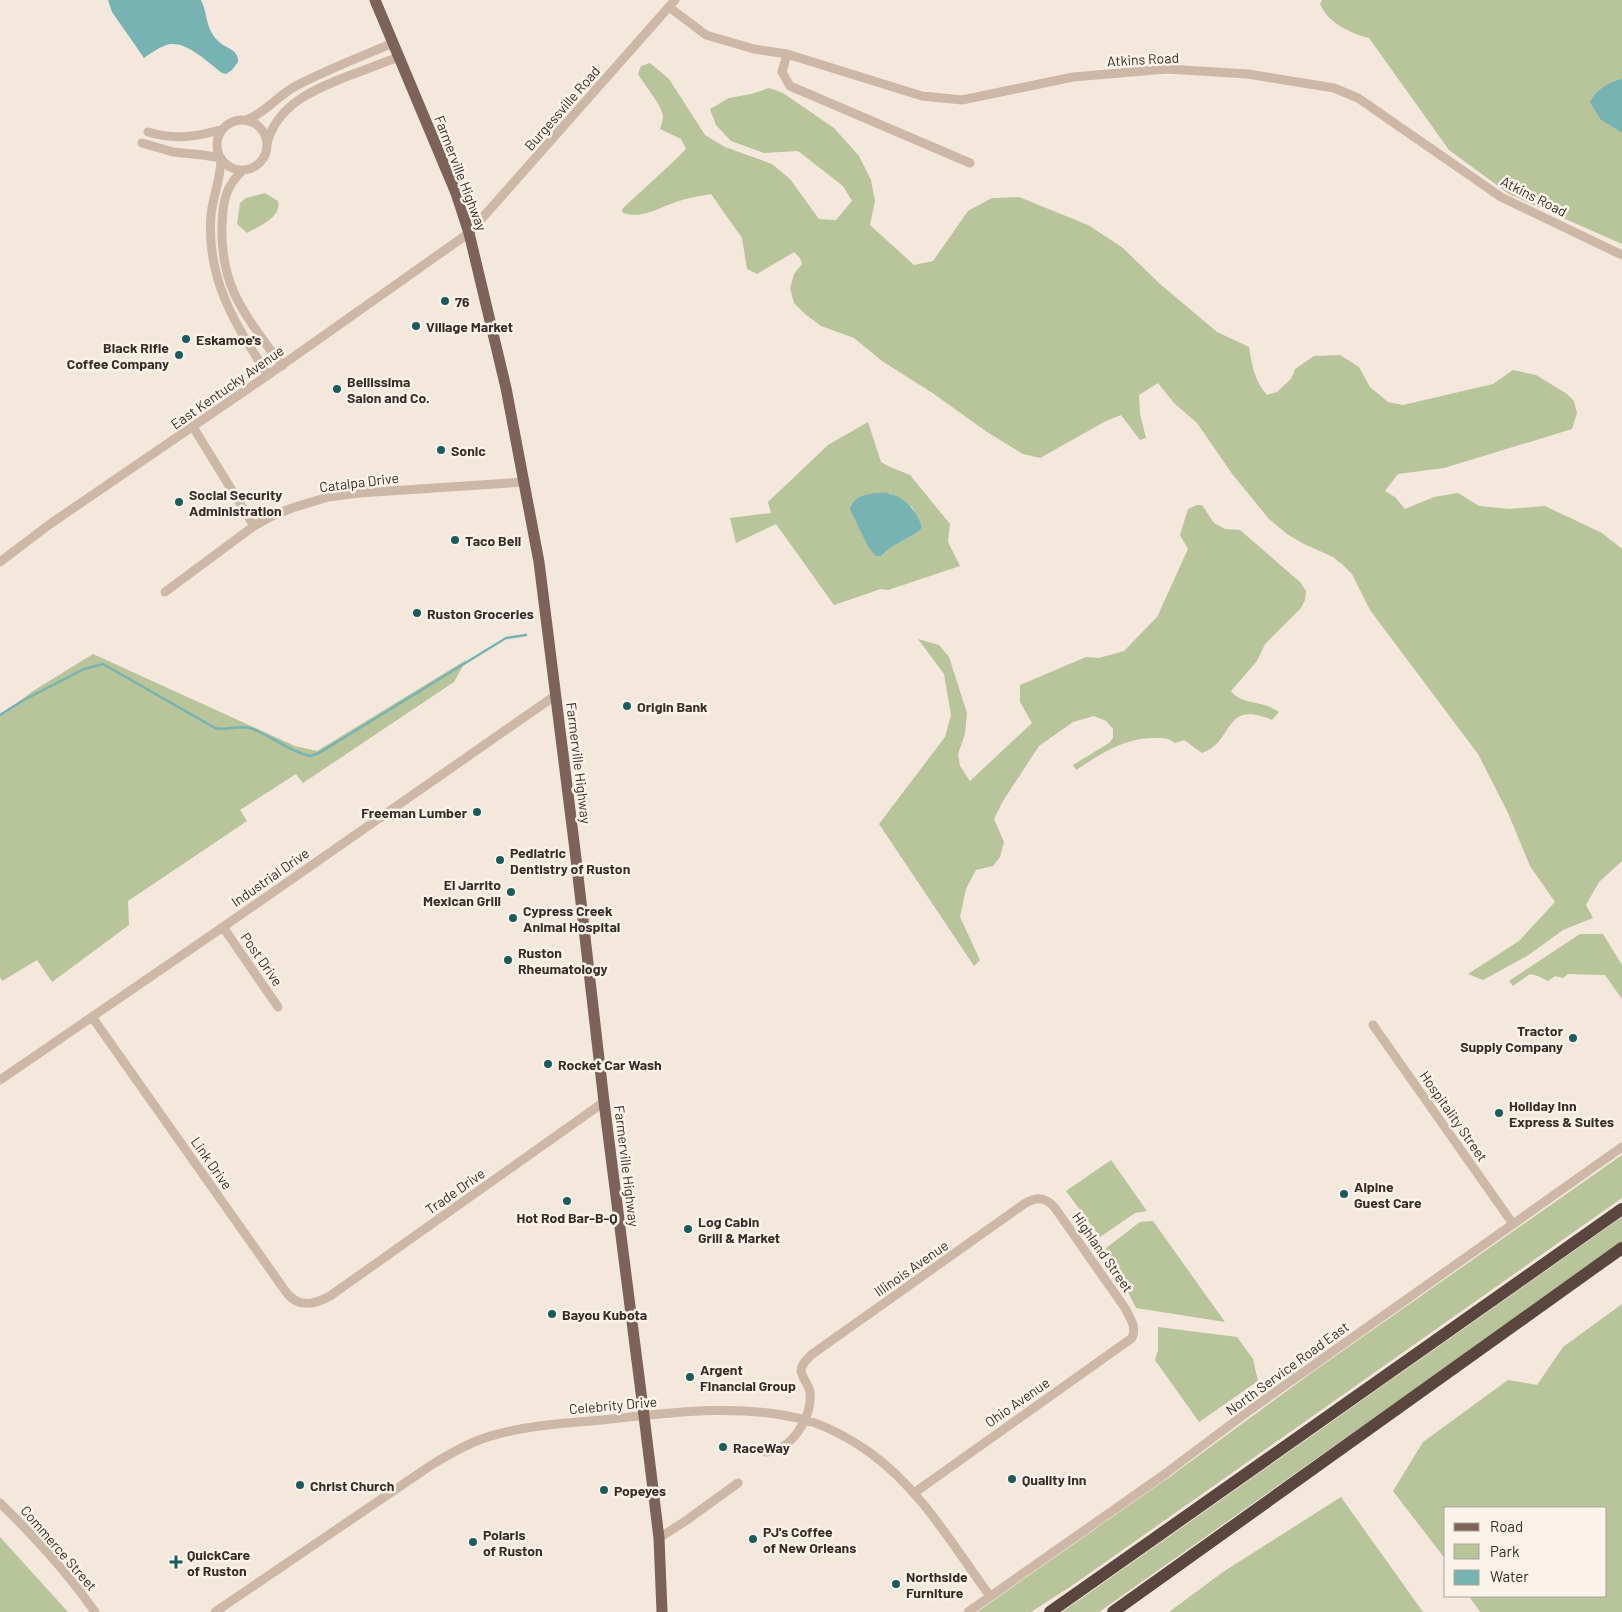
<svg xmlns="http://www.w3.org/2000/svg" width="1622" height="1612" viewBox="0 0 1622 1612" font-family="Barlow,sans-serif">
<style>
.green{fill:#b8c49a;fill-rule:evenodd}
.water{fill:#78b3b3}
.lines{fill:none;stroke-linecap:round;stroke-linejoin:round}
.stream{stroke:#78b3b3;stroke-width:2.5}
.minor{stroke:#cdb7a6;stroke-width:9}
.major{stroke:#7c6258;stroke-width:11}
.highway{stroke:#5a463e;stroke-width:12}
.poi-dot{fill:#1a5c5e;stroke:#fbf2e9;stroke-width:2}
.labels{text-anchor:middle;dominant-baseline:central;stroke-width:5;stroke-linejoin:round;paint-order:stroke}
.street-label{font-size:14px;fill:#392c28;stroke:#fbf2e9}
.poi-label{font-size:14px;font-weight:bold;fill:#392c28;stroke:#fbf2e9;text-anchor:start}
</style>
<rect width="100%" height="100%" fill="#f4e7dc"/>
<path class="green" d="M1322,0H1622V78L1614,81L1601,120L1622,133V244L1509,194L1449,150L1369,38C1350,33 1328,23 1320,4Z
M650,63L669,79L705,135L725,147L772,164L790,179L819,219L836,220L852,201L843,186L798,151L764,153L731,141L716,125L710,109L729,98L751,94L769,88L783,93L834,128L859,156L871,180L875,201L870,225L914,265L933,261L968,211L992,198L1019,197L1088,225L1123,248L1160,284L1217,332L1249,347C1252,365 1254,380 1267,395L1277,392L1291,379L1295,369L1314,356L1340,355L1359,367L1370,387L1388,402L1403,405L1493,384L1513,370L1536,375L1567,394L1574,401L1577,413L1572,429L1444,468L1398,474L1385,491L1395,497L1405,509L1434,497L1458,493L1479,506L1509,509L1545,506L1602,533L1622,549V861L1599,882L1586,905L1593,918L1563,930L1527,956L1483,980L1468,974L1519,941L1555,902L1530,866L1508,813L1478,754L1370,610L1352,574L1343,565L1333,557L1302,543L1287,534L1269,519L1233,475L1197,423L1174,403L1158,383L1139,395L1140,414L1146,438L1140,440L1121,415L1106,421L1040,458L1023,454L987,432L934,394L882,361L854,338L821,326L805,314L794,303L790,288L794,274L802,264L800,258L794,252L757,274L747,269L742,238L711,194C699,196 687,198 676,202C658,208 642,219 623,213L622,209L673,162L686,149L681,139L660,129C661,125 663,121 663,117C663,106 644,85 638,74L641,66Z
M265,193L278,201C282,217 259,226 247,233L237,224L240,203L246,198Z
M868,422L881,462L890,467L910,475L950,524L948,542L960,566L888,590L881,589L834,605L776,524L736,543L730,518L771,513L768,502L828,445ZM890,493L912,507L922,528L918,532L890,548L881,556L868,547L850,510Z
M1197,505H1202L1214,523L1225,529L1240,530L1300,582L1306,591L1305,600L1301,608L1265,644L1257,661L1231,691C1239,702 1252,701 1264,705C1269,706 1274,709 1279,712L1272,720C1222,699 1235,742 1202,753L1184,740L1175,743C1167,737 1162,738 1152,738C1122,739 1101,754 1076,770L1073,765L1109,743L1113,738V729L1106,721L1094,716L1073,722L1039,746L1003,801L994,819L1004,842L1000,857L993,866L976,870L966,889L960,917L980,960L974,966L879,824L945,737L951,715L944,674L918,639L939,645L949,657L967,713L965,734L958,754L960,766L970,781L1032,723L1020,702V685L1086,657L1099,658L1124,651L1157,617L1188,549L1180,535L1188,509Z
M93,654L295,746L317,751L466,660L454,682L303,783L296,774L240,810L247,821L128,901L129,925L52,982L37,960L2,981L0,977V716L33,691Z
M1580,934H1603L1622,965V999L1605,975L1568,974L1563,978L1555,976L1548,981L1538,976L1530,974L1513,986L1509,981Z
M1622,1155V1198L1073,1585L1031,1612H977L1175,1473L1314,1371Z
M1111,1160L1147,1211L1135,1213L1100,1237L1066,1191Z
M1622,1217V1243L1099,1612H1062Z
M1153,1221L1225,1322L1136,1308L1106,1248L1140,1222Z
M1622,1304V1612H1480L1469,1596H1606V1508H1446V1560L1393,1491L1423,1442L1508,1380L1537,1385L1563,1347Z
M1158,1327L1237,1337L1253,1359L1258,1381L1199,1422L1155,1360L1158,1350Z
M1341,1497L1423,1612H1169L1223,1572Z
M0,1537L68,1612H0Z"/>
<path class="water" d="M108,0H201C208,14 205,28 218,41C226,49 239,49 238,62L232,70L226,74L222,73C207,62 183,37 164,46C156,49 150,54 144,58L112,12Z
M1622,78V133L1601,120L1590,102C1596,89 1609,83 1622,78Z
M875,493C880,493 886,492 891,494C906,498 918,513 922,528L918,532L890,548L881,556H876L868,547L850,510C853,497 863,495 875,493Z"/>
<g class="lines">
<path class="stream" d="M0,715L22,701L84,669L103,664L215,728C226,731 238,725 250,728C271,735 289,752 310,756L319,753L506,638L526,635"/>
<path class="minor" d="M669,7L706,35L754,49L787,54L922,96L962,100L1073,77L1167,69L1248,74L1334,88L1358,98L1501,197L1622,255
M787,54L782,72L790,86L970,163
M217 145a25 25 0 1 1 50 0a25 25 0 1 1-50 0Z
M246,120C262,115 278,96 294,87C326,70 360,57 393,43
M148,132C174,140 197,137 223,129
M142,143L173,152L203,155L221,158C221,178 213,196 211,215C206,279 235,324 268,375
M267,143C278,104 313,90 348,76C365,70 382,63 399,57
M243,170C225,187 223,201 222,225C220,290 247,316 282,366
M193,427L254,526
M0,562L50,524L268,375L469,233L675,0
M165,592L254,526L272,516L292,508L328,497L359,493L524,482
M223,927L278,1007
M92,1017L286,1292C298,1308 314,1305 330,1296L604,1102
M1373,1025L1513,1224
M0,1080L223,927L556,695
M766,1452C791,1451 813,1417 810,1392C809,1385 802,1378 801,1371C801,1364 807,1360 811,1355L1024,1204C1036,1197 1045,1196 1055,1208L1125,1308C1130,1318 1137,1327 1132,1338L914,1493
M0,1503C35,1537 67,1572 95,1612
M659,1538L684,1522L738,1483
M215,1612L430,1466C451,1453 473,1440 498,1434C531,1425 568,1423 602,1420C668,1413 736,1403 802,1419C825,1425 849,1438 869,1452C921,1489 953,1546 990,1596
M968,1612L1162,1476L1250,1410L1622,1147"/>
<path class="major" d="M375,0L456,193L469,233L506,388L539,562L575,850L604,1102L644,1416L659,1538L662,1612"/>
<path class="highway" d="M1050,1612L1622,1209
M1113,1612L1622,1248"/>
</g>
<g class="poi-dot">
<circle cx="445" cy="301" r="5"/>
<circle cx="416" cy="326" r="5"/>
<circle cx="186" cy="339" r="5"/>
<circle cx="179" cy="355" r="5"/>
<circle cx="337" cy="389" r="5"/>
<circle cx="441" cy="450" r="5"/>
<circle cx="179" cy="502" r="5"/>
<circle cx="455" cy="540" r="5"/>
<circle cx="417" cy="613" r="5"/>
<circle cx="627" cy="706" r="5"/>
<circle cx="477" cy="812" r="5"/>
<circle cx="500" cy="860" r="5"/>
<circle cx="511" cy="892" r="5"/>
<circle cx="513" cy="918" r="5"/>
<circle cx="508" cy="960" r="5"/>
<circle cx="1573" cy="1038" r="5"/>
<circle cx="548" cy="1064" r="5"/>
<circle cx="1499" cy="1113" r="5"/>
<circle cx="1344" cy="1194" r="5"/>
<circle cx="567" cy="1201" r="5"/>
<circle cx="688" cy="1229" r="5"/>
<circle cx="552" cy="1314" r="5"/>
<circle cx="690" cy="1377" r="5"/>
<circle cx="723" cy="1447" r="5"/>
<circle cx="1012" cy="1479" r="5"/>
<circle cx="300" cy="1485" r="5"/>
<circle cx="604" cy="1490" r="5"/>
<circle cx="753" cy="1539" r="5"/>
<circle cx="473" cy="1542" r="5"/>
<path d="M173.5 1554.5h5v5h5v5h-5v5h-5v-5h-5v-5h5z"/>
<circle cx="896" cy="1584" r="5"/>
</g>
<g class="labels">
<g class="street-label">
<text transform="translate(1143 59) rotate(-3)">Atkins Road</text>
<text transform="translate(562 108) rotate(-49)">Burgessville Road</text>
<text transform="translate(461 173) rotate(69)">Farmerville Highway</text>
<text transform="translate(1534 196) rotate(27)">Atkins Road</text>
<text transform="translate(227 387) rotate(-35)">East Kentucky Avenue</text>
<text transform="translate(359 482) rotate(-7)">Catalpa Drive</text>
<text transform="translate(579 763) rotate(83)">Farmerville Highway</text>
<text transform="translate(270 877) rotate(-35)">Industrial Drive</text>
<text transform="translate(262 959) rotate(55)">Post Drive</text>
<text transform="translate(1454 1116) rotate(55)">Hospitality Street</text>
<text transform="translate(212 1163) rotate(55)">Link Drive</text>
<text transform="translate(627 1166) rotate(83)">Farmerville Highway</text>
<text transform="translate(455 1191) rotate(-35)">Trade Drive</text>
<text transform="translate(1103 1252) rotate(55)">Highland Street</text>
<text transform="translate(911 1268) rotate(-35)">Illinois Avenue</text>
<text transform="translate(1287 1368) rotate(-36)">North Service Road East</text>
<text transform="translate(1017 1402) rotate(-35)">Ohio Avenue</text>
<text transform="translate(613 1405) rotate(-5)">Celebrity Drive</text>
<text transform="translate(59 1548) rotate(49)">Commerce Street</text>
</g>
<g class="poi-label">
<text x="455" y="301">76</text>
<text x="426" y="326">Village Market</text>
<text x="196" y="339">Eskamoe's</text>
<text x="169" y="347" text-anchor="end">Black Rifle<tspan x="169" dy="16">Coffee Company</tspan></text>
<text x="347" y="381">Bellissima<tspan x="347" dy="16">Salon and Co.</tspan></text>
<text x="451" y="450">Sonic</text>
<text x="189" y="494">Social Security<tspan x="189" dy="16">Administration</tspan></text>
<text x="465" y="540">Taco Bell</text>
<text x="427" y="613">Ruston Groceries</text>
<text x="637" y="706">Origin Bank</text>
<text x="467" y="812" text-anchor="end">Freeman Lumber</text>
<text x="510" y="852">Pediatric<tspan x="510" dy="16">Dentistry of Ruston</tspan></text>
<text x="501" y="884" text-anchor="end">El Jarrito<tspan x="501" dy="16">Mexican Grill</tspan></text>
<text x="523" y="910">Cypress Creek<tspan x="523" dy="16">Animal Hospital</tspan></text>
<text x="518" y="952">Ruston<tspan x="518" dy="16">Rheumatology</tspan></text>
<text x="1563" y="1030" text-anchor="end">Tractor<tspan x="1563" dy="16">Supply Company</tspan></text>
<text x="558" y="1064">Rocket Car Wash</text>
<text x="1509" y="1105">Holiday Inn<tspan x="1509" dy="16">Express &amp; Suites</tspan></text>
<text x="1354" y="1186">Alpine<tspan x="1354" dy="16">Guest Care</tspan></text>
<text x="567" y="1217" text-anchor="middle">Hot Rod Bar-B-Q</text>
<text x="698" y="1221">Log Cabin<tspan x="698" dy="16">Grill &amp; Market</tspan></text>
<text x="562" y="1314">Bayou Kubota</text>
<text x="700" y="1369">Argent<tspan x="700" dy="16">Financial Group</tspan></text>
<text x="733" y="1447">RaceWay</text>
<text x="1022" y="1479">Quality Inn</text>
<text x="310" y="1485">Christ Church</text>
<text x="614" y="1490">Popeyes</text>
<text x="763" y="1531">PJ's Coffee<tspan x="763" dy="16">of New Orleans</tspan></text>
<text x="483" y="1534">Polaris<tspan x="483" dy="16">of Ruston</tspan></text>
<text x="187" y="1554">QuickCare<tspan x="187" dy="16">of Ruston</tspan></text>
<text x="906" y="1576">Northside<tspan x="906" dy="16">Furniture</tspan></text>
</g>
</g>
<rect x="1444" y="1507" width="162" height="90" fill="#fbf2e9" stroke="#ada39c"/>
<rect x="1454" y="1523" width="25" height="8" fill="#7c6258" stroke="#ada39c"/>
<text x="1490" y="1532" font-size="15" fill="#392c28">Road</text>
<rect x="1454" y="1544" width="25" height="15" fill="#b8c49a" stroke="#ada39c"/>
<text x="1490" y="1557" font-size="15" fill="#392c28">Park</text>
<rect x="1454" y="1570" width="25" height="15" fill="#78b3b3" stroke="#ada39c"/>
<text x="1490" y="1582" font-size="15" fill="#392c28">Water</text>
</svg>
